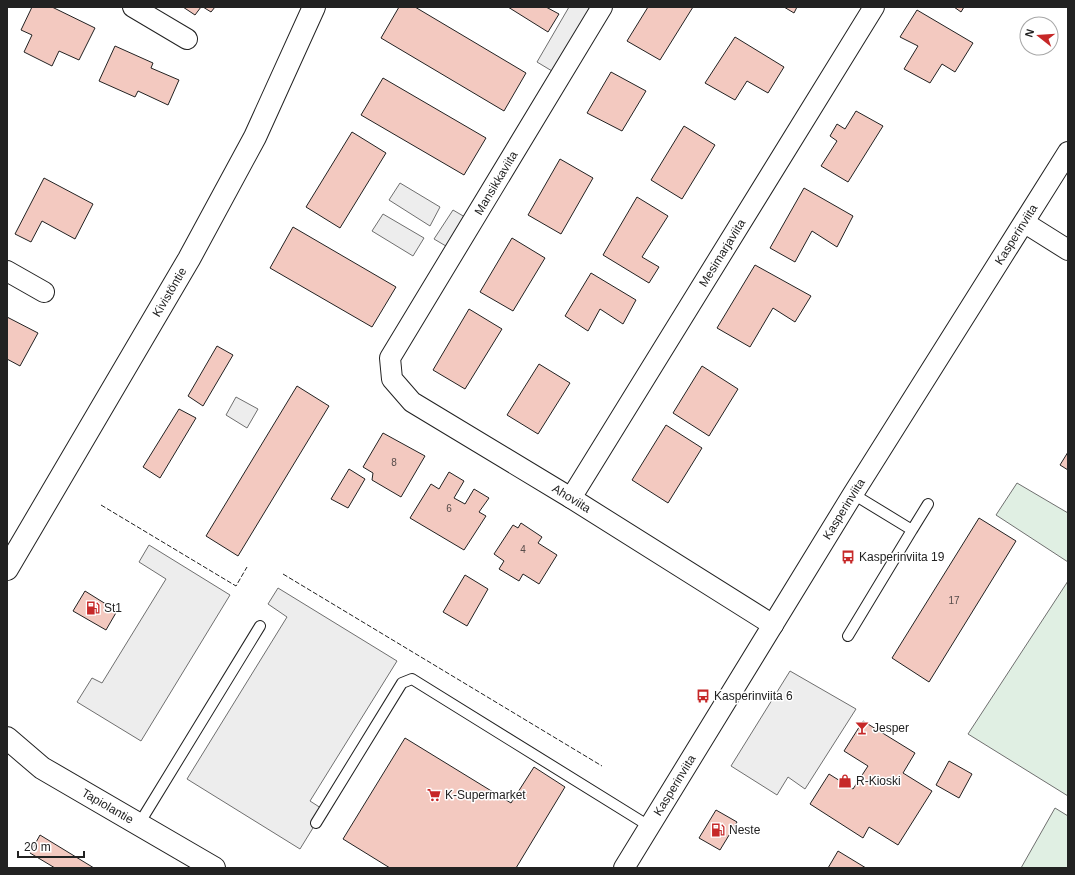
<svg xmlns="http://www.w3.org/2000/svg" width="1075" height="875" viewBox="0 0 1075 875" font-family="Helvetica,sans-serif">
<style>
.green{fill:#e0efe3;stroke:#6f6f6f}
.parking{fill:#ededed;stroke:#6f6f6f}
.building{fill:#f3c9c0;stroke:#222}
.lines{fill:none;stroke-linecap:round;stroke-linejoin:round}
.service-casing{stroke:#222;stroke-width:12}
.minor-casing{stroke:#222;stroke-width:22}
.tertiary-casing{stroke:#222;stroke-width:24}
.secondary-casing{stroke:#222;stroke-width:24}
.service{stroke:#fff;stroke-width:10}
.minor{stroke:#fff;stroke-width:20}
.tertiary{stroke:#fff;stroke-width:22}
.secondary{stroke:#fff;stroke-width:22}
.fence{stroke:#222;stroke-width:1;stroke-dasharray:5 2;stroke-linecap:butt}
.labels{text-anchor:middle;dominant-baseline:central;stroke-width:3;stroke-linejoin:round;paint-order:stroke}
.number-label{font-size:10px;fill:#564c4a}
.street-label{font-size:12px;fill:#222;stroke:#fff}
.poi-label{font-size:12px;fill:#222;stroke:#fff;text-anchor:start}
</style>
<rect width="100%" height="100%" fill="#fff"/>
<path class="green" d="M1017,483L1068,513V562L996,515Z
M1068,581V796L968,734Z
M1055,808L1068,816V868H1021Z"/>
<path class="parking" d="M569,7H595L557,74L537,62Z
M400,183L440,207L430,226L389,200Z
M453,210L470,220L451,249L434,239Z
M383,214L424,238L413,256L372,231Z
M236,397L258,409L247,428L226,415Z
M149,545L230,595L141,741L77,702L92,678L102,683L166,579L139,562Z
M278,588L397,661L310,801L324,810L300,849L187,779L287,617L268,604Z
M790,671L856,709L805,789L788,777L777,795L731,766Z"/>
<path class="building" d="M32,7H52L95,28L79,60L59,51L52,66L24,52L32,35L21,30Z
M183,7H201L195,15Z
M203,7H215L211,12Z
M399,7H415L526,73L504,111L381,38Z
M508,7H546L559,14L548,32Z
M648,7H693L660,60L627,41Z
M784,7H797L794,13Z
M954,7H964L961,12Z
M917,10L973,43L955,72L942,64L930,83L904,69L918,46L900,37Z
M735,37L784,67L768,93L747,81L735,100L705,83Z
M115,46L153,63L151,68L179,80L168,105L138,91L135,97L99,81Z
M611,72L646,91L622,131L587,113Z
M383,78L486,138L464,175L361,115Z
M856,111L883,126L848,182L821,166L837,141L830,136L837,124L845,129Z
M684,126L715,145L682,199L651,180Z
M352,132L386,153L340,228L306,207Z
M560,159L593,178L561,234L528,215Z
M44,178L93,204L75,239L42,221L31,242L15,234Z
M804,188L853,216L837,247L812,231L795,262L770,248Z
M637,197L668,216L642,257L659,267L649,283L603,255Z
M293,227L396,287L372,327L270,268Z
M512,238L545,258L513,311L480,292Z
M755,265L811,296L795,322L773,308L750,347L717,328Z
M591,273L636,300L623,324L600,309L588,331L565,316Z
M469,309L502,329L465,389L433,370Z
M7,317L38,333L20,366L7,359Z
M217,346L233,355L203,406L188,396Z
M539,364L570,383L538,434L507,415Z
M702,366L738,389L709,436L673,413Z
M297,386L329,406L238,556L206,536Z
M179,409L196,418L160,478L143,467Z
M666,425L702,448L668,503L632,480Z
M383,433L425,456L401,497L372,480L373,473L363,467Z
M1068,452V470L1060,465Z
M349,469L365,479L348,508L331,499Z
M449,472L464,481L454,498L465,504L474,489L489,498L479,512L486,516L464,550L410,518L431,484L439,489Z
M979,518L1016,541L929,682L892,658Z
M521,523L542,537L538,543L557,555L539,584L523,574L519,581L499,569L504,561L494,554L513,525L518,528Z
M465,575L488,589L467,626L443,612Z
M85,591L117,611L106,630L73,611Z
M863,721L915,753L903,773L932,791L898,845L869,827L863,838L810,804L829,774L853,789L868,766L844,751Z
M405,738L511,803L534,767L565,787L516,868H390L343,839Z
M949,761L972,774L959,798L936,785Z
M716,810L737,822L720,850L699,838Z
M40,835L94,868H55L30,853Z
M838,851L866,868H828Z"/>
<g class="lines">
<g class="service-casing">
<path id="service" d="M912,530L928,504
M848,636L912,530L853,494
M316,823L402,683L412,679L649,826
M139,824L260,626"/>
</g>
<g class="minor-casing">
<g id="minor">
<path d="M133,7L187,39"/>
<path id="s1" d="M602,7L390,358L392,379L412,402L571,498L773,625"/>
<path d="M1025,223L1068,250"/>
<path d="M7,271L44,292"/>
<path id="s2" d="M571,498L874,7"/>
<path id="s3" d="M624,868L853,494L1068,152"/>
</g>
</g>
<g class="tertiary-casing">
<g id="tertiary">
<path id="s4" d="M7,738L42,768L214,868"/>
</g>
</g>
<g class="secondary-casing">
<g id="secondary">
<path id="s5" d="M7,569L189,259L255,137L314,7"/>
</g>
</g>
<use href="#service" class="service"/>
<use href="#minor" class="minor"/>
<use href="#tertiary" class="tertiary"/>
<use href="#secondary" class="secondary"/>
<path class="fence" d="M101,505L236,586L247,567
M283,574L602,766"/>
</g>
<defs>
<g id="bus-bare" transform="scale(1.08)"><path d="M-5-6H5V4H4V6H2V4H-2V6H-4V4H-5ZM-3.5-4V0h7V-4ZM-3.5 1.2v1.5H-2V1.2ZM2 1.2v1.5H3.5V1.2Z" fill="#c62828" stroke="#fff" stroke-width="2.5" paint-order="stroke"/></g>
<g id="fuel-bare" transform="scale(1.08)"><path d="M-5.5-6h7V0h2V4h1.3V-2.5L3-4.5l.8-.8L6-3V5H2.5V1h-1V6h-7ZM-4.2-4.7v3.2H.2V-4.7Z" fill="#c62828" stroke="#fff" stroke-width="2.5" paint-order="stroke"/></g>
<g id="bar-bare" transform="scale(1.08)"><path d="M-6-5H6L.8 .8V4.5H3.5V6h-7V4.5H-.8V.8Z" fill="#c62828" stroke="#fff" stroke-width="2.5" paint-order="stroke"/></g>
<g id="shop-bare" transform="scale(1.08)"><path d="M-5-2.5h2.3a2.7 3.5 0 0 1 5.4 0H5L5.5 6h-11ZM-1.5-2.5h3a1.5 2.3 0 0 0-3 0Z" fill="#c62828" stroke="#fff" stroke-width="2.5" paint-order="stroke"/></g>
<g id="supermarket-bare" transform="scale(1.08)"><path d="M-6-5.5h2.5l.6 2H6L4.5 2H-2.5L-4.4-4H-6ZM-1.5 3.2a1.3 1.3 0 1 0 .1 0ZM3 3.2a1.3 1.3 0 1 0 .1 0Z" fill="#c62828" stroke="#fff" stroke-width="2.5" paint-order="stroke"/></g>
</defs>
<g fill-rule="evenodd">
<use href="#bus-bare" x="848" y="557"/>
<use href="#fuel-bare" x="93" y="608"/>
<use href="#bus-bare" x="703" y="696"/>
<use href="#bar-bare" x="862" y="728"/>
<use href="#shop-bare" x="845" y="781"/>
<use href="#supermarket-bare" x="434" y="795"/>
<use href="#fuel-bare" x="718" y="830"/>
</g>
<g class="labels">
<g class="number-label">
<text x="394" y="462">8</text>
<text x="449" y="508">6</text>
<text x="523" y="549">4</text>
<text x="954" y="600">17</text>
</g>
<g class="street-label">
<text transform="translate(496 183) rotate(-59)">Mansikkaviita</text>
<text stroke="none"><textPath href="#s3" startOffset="745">Kasperinviita</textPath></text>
<text stroke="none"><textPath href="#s2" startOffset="288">Mesimarjaviita</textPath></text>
<text stroke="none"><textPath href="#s5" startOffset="321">Kivistöntie</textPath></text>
<text stroke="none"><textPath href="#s1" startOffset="648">Ahoviita</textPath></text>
<text stroke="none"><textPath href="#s3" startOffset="421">Kasperinviita</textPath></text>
<text stroke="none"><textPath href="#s3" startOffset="97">Kasperinviita</textPath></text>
<text stroke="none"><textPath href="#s4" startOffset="122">Tapiolantie</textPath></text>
</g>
<g class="poi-label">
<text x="859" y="557">Kasperinviita 19</text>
<text x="104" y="608">St1</text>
<text x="714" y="696">Kasperinviita 6</text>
<text x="873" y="728">Jesper</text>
<text x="856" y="781">R-Kioski</text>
<text x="445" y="795">K-Supermarket</text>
<text x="729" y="830">Neste</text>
</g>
</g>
<rect width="1075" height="875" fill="none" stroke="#222222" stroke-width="16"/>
<g transform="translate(1039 36) rotate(287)"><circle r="19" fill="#ffffff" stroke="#a7a7a7"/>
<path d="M0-3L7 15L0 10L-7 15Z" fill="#c62828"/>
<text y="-6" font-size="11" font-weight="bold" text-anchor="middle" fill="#222222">N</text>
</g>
<path d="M18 851v6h66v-6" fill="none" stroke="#222222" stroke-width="2"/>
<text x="24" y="851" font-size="12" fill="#222222" stroke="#ffffff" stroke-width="3" paint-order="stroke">20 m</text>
</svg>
